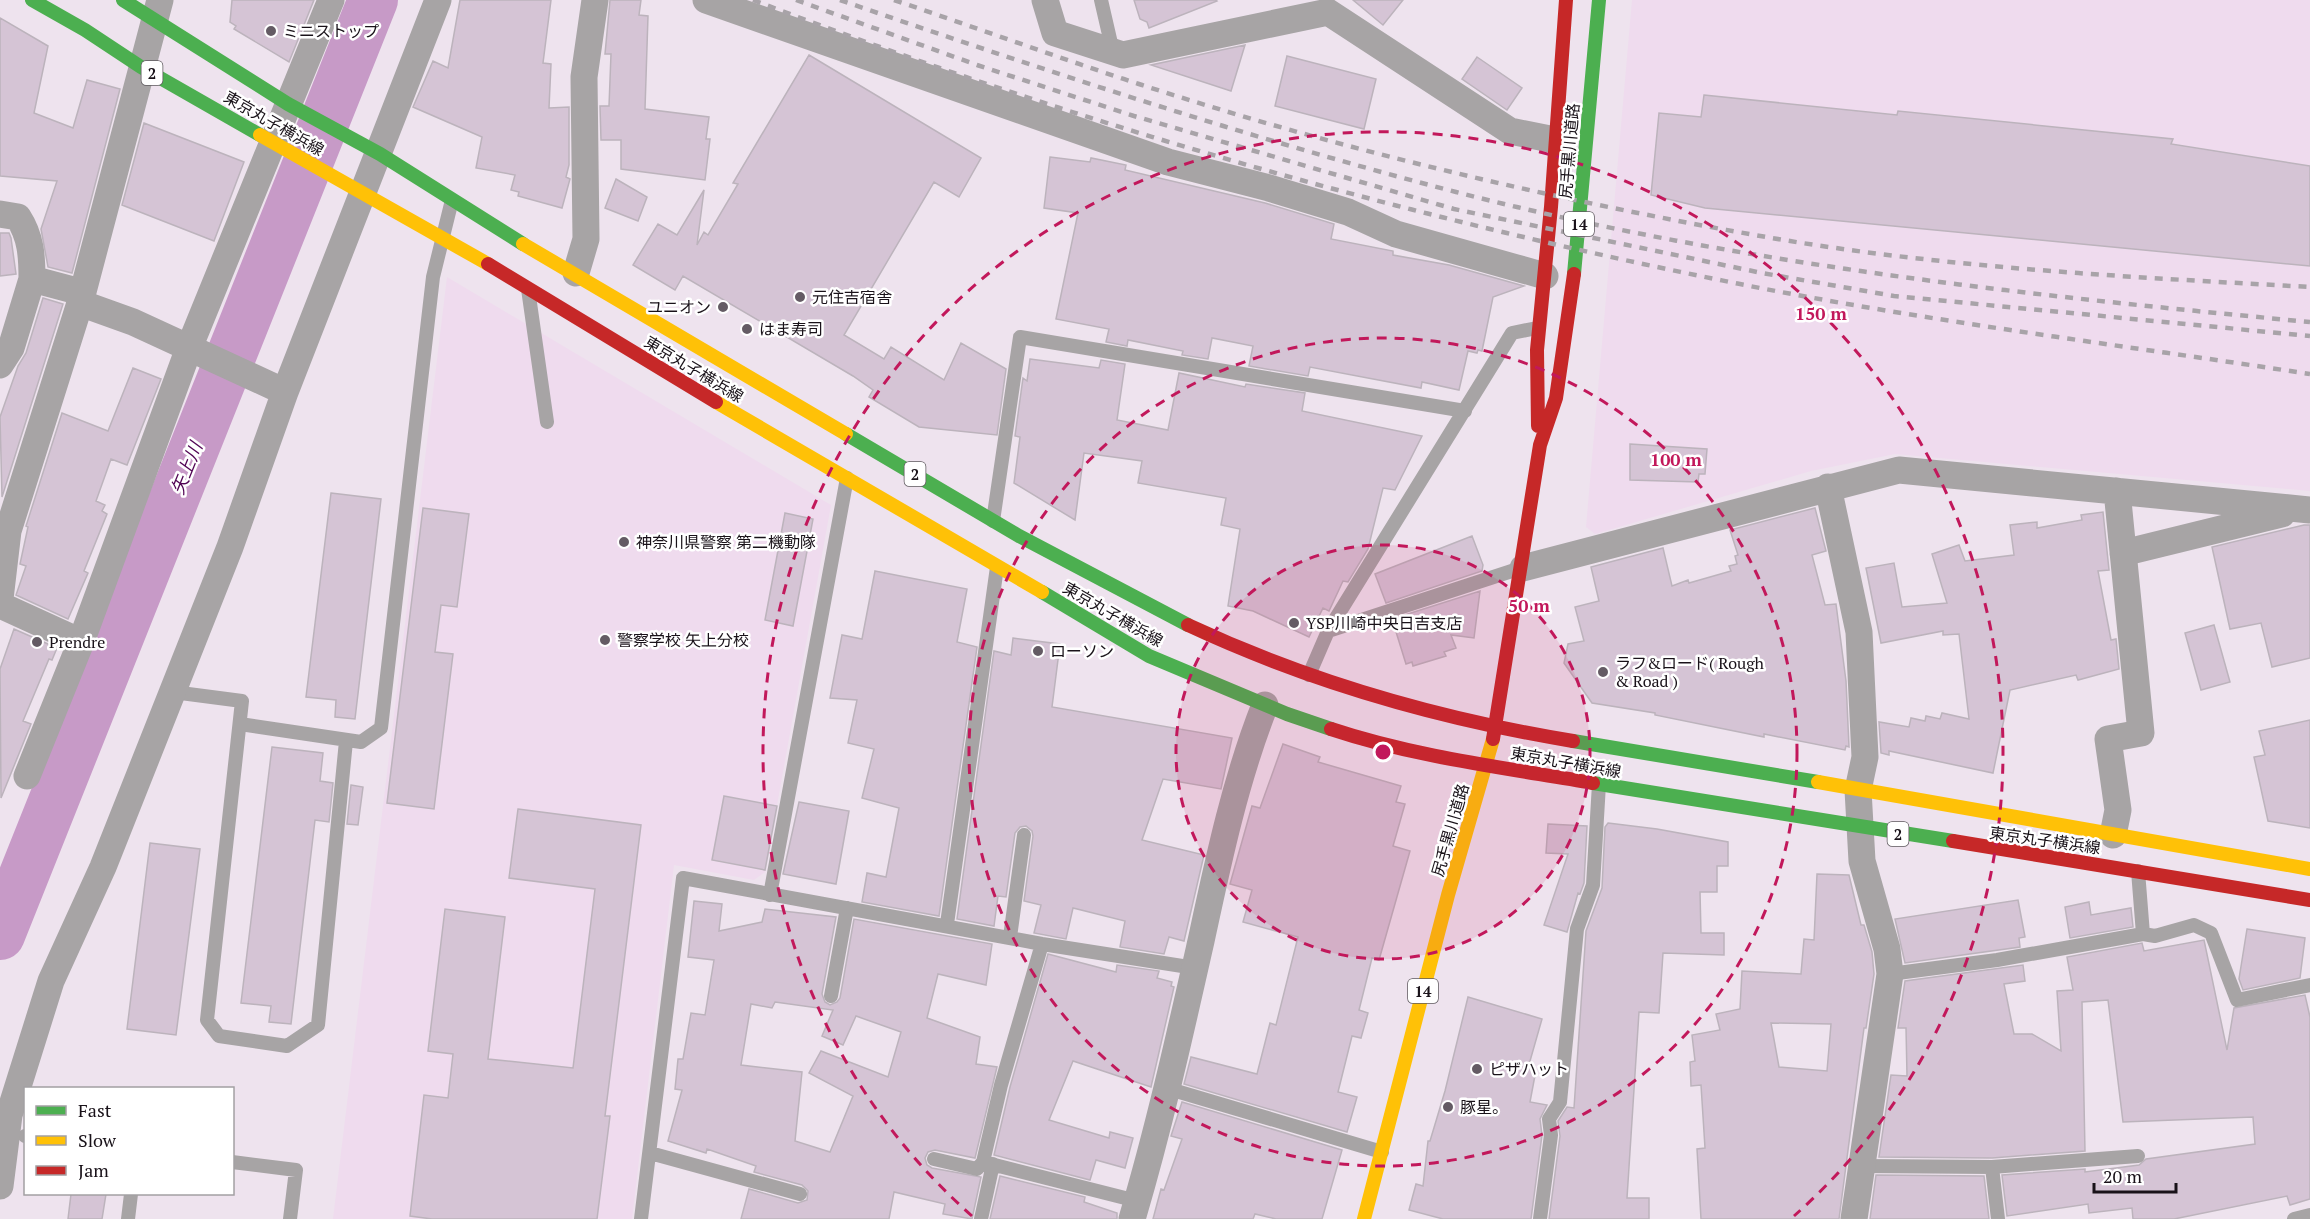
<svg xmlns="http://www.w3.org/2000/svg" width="2310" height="1219" viewBox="0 0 2310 1219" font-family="'PT Serif','Noto Sans JP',serif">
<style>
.built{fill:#efdbee}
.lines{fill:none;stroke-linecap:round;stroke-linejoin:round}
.river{stroke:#c79ac7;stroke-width:50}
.building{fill:#d5c4d5;stroke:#bcb3bc;stroke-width:1.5;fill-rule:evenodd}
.lane{stroke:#a7a4a5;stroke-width:14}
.street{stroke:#a7a4a5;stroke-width:27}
.fast{stroke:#4caf50;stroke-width:14}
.slow{stroke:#ffc107;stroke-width:14}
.jam{stroke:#c62828;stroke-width:14}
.rail{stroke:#a8a3a8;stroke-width:4.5;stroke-dasharray:8 8;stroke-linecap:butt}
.ring{fill:none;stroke:#c2185b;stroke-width:3;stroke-dasharray:10 8}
.poi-dot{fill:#645b64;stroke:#fff;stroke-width:2}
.labels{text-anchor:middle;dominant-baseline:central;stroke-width:5;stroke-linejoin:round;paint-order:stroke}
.shield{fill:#fff;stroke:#5e595e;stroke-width:1.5}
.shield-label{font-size:15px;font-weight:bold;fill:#191219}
.poi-label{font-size:16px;fill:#191219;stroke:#fff;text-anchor:start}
.street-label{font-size:16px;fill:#191219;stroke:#fff}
.water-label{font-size:18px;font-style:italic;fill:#510454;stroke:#fff}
.centre{fill:#c2185b;stroke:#fff;stroke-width:3}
.ring-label{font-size:18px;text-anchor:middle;font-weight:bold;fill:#c2185b;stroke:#fff;stroke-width:5;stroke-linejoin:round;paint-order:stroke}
</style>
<rect width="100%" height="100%" fill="#eee3ee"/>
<path class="built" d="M1632,0H2310V491L1895,454L1811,471L1595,534L1586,527Z
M447,277L831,505L765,872L754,880L674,865L632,1219H333Z"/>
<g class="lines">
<path class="river" d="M0,935L373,0"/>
</g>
<path class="building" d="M232,0H314L289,62L234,29L236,26L230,22Z
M460,0H551L543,63L551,64L549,108L569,107V165L566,177L570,179L562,208L518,196L519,192L511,190L515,175L476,168L482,137L413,107L433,61L448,68Z
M610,0H641L639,15L648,16L645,109L709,117L706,139H710L705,180L621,169V140H601L600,106H609L611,54H605Z
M1134,0H1216L1217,1L1149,28L1147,22L1140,19Z
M1353,0H1403L1383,25Z
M0,18L48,46L34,113L73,128L87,80L120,89L72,273L48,267L41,229L57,181L0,176Z
M1245,45L1231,91L1151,65Z
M809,55L981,158L959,197L934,182L844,335L884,359L891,347L944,380L961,343L1006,369L997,435L919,427L869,397L873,390L853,376L683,276L675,290L633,265L658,224L677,235L704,190L697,245L704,232L708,235L738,184L733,183Z
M1287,56L1376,79L1364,129L1275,106Z
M1477,57L1522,88L1507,110L1462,79Z
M1704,95L1897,115L1898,111L2173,139L2171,144L2310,166V266L1705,208L1651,195L1659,113L1701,117Z
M144,123L244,162L214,241L122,205Z
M1050,157L1090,162L1091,158L1126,165L1125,170L1265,203L1334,224L1331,239L1393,251V255L1449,265L1524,286L1493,297L1482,351L1478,350L1477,353L1468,351L1459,390L1422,382L1421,388L1310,367L1308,376L1249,366L1253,346L1212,338L1208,359L1182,355L1183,351L1128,340L1127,346L1106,342L1109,329L1056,319L1078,213L1044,208Z
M616,179L647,197L638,221L605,208Z
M0,233H9L11,238L16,274L0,276Z
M43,298L63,304L2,497L0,417L18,366L26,353Z
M1030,359L1099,368L1101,360L1125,364L1117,420L1168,430L1179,373L1245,387L1246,384L1305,393L1302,411L1422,436L1395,490L1383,488L1368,549L1348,582L1343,581L1329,611L1323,608L1309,637L1253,611L1228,606L1240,529L1221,525L1226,498L1138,483L1142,461L1084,453L1075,520L1014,483L1020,437L1015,436L1023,378L1027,381Z
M133,368L161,379L127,465L111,459L96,501L105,505L102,511L107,514L84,571L88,573L68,619L16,595L26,566L20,564L28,527L26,526L62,413L108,431Z
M1630,444L1707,449L1705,474H1699L1698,482L1630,480Z
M331,493L381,499L355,719L335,717L336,700L306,697Z
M423,508L469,514L457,607L441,605L435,652L453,654L434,809L387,803Z
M1815,508L1826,551L1812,555L1825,605L1836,604L1846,681L1849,747L1846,746L1845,750L1764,734V737L1655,715V713L1592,703L1564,663L1568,644L1584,641L1575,607L1599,601L1591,567L1663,548L1672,586L1688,580L1689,583L1731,571L1729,566L1737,564L1735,556L1738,555L1730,530Z
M2103,512L2109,570L2098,571L2111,640L2116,639L2119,669L2078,680L2076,675L2010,690L1993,773L1889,751V755L1881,753L1879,722L1909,727L1911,718L1925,721L1926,716L1940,719L1942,713L1969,719L1959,634L1943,635V631L1881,643L1866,568L1894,563L1902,607L1947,603L1932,554L1959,545L1965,561L2014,555L2010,525L2037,522V528L2082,520L2081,515Z
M785,513L813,519L793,626L765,620Z
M2304,525H2310V658L2272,667L2261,623L2230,629L2212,547Z
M1472,536L1483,565L1482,571L1386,603L1375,574Z
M875,571L967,589L957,642L977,647L939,916L862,902L867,873L886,877L899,808L862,798L874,749L848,743L857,700L830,698L842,635L862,639Z
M1480,591L1474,638L1451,635L1456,648L1444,652L1446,656L1413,666L1412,662L1406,664L1392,619Z
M2214,625L2230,682L2201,690L2185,633Z
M14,629L57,648L52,660L49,659L23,721L31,724L1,798L0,669Z
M1013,638L1060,644L1052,707L1232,738L1221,789L1163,779L1142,840L1204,855L1184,941L1169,937L1164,954L1120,947L1125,921L1073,908L1066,939L1034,933L1041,905L1024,901L1033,836L1032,831L1026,826L1020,827L1015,833L1006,897L998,896L994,926L957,919L994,651L1011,655Z
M2310,720V828L2268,821L2254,757L2265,755L2259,731Z
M1283,744L1320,757L1318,762L1401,786L1396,802L1405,804L1393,846L1410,851L1379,960L1372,958L1359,1010L1368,1013L1361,1038L1352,1036L1338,1092L1357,1097L1347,1132L1184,1084L1191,1057L1257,1074L1270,1023L1276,1025L1298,937L1243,922L1252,890L1230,884L1252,806L1260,808Z
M272,747L323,753L320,781L333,783L329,822L315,820L291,1024L269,1022L271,1006L241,1003Z
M351,785L363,787L358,825L347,824Z
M724,796L777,806L765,870L712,860Z
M799,802L849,811L836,884L783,874Z
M518,809L641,825L605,1116H610L597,1219H432L410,1216L424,1095L448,1098L453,1054L428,1051L445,909L505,917L488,1059L573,1068L595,889L509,878Z
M1608,823L1657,829L1728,842V866H1717V892H1700L1701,933H1724V955L1663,953L1659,1013L1639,1012L1627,1198H1649V1219H1549L1560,1136L1558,1121L1567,1107L1574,1108L1586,931L1602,888L1605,827Z
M1548,824L1587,826L1584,883L1580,894L1578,893L1567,932L1544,925L1568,854L1546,853Z
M150,843L200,849L176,1035L127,1029Z
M1817,874L1849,875L1861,925H1864L1872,952L1874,974L1866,1028H1864L1839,1219H1701L1697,1149L1705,1148L1701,1085L1691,1086L1690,1062L1695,1061L1692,1035L1720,1030L1716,1014L1740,1009L1742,971L1801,974L1804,939L1814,940ZM1771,1023L1831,1024L1827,1071L1779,1067Z
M2018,900L2025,937L2019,938L2020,947L1905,963L1895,919Z
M694,901L722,904L719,931L762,922L765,909L836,917L822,994L825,1002L830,1005L837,1002L840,998L854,919L992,944L986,985L938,974L927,1018L980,1037L976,1064L997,1067L975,1158L935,1150L928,1152L925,1158L927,1165L932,1168L981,1177L972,1219L943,1214L945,1204L894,1192L889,1219H741L749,1189L798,1203L807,1200L808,1191L802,1185L754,1172L756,1166L707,1149L706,1153L668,1141L682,1090L675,1089L678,1059H683L691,1013L705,1015L714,960L688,957ZM775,1002L833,1010L822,1036L843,1045L856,1016L901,1032L888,1077L821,1051L809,1073L853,1096L830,1152L795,1141L802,1072L741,1065L751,1004L772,1008Z
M2089,902L2091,915L2131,908L2133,927L2070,938L2065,907Z
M2247,929L2305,938L2300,978L2243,990L2239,979Z
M2204,940L2227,1050L2234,1008L2305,995L2310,1017V1199L2290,1205L2287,1196L2174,1219H2133L2132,1208L2089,1213L2088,1204L2007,1216L2002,1175L2085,1169V1172L2139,1165L2146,1159L2255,1144L2253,1117L2123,1122L2108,1000L2082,1002L2085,1151L1992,1158L1879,1157L1891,1075L1907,1076L1906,1028H1898L1905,981L2023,965L2025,981L2004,984L2014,1034H2032L2061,1051L2057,991L2073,990L2067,957L2142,943L2144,951Z
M1048,954L1116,972L1117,965L1159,971L1157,978L1172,982L1171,986L1174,987L1151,1087L1073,1061L1049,1120L1109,1138L1110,1132L1133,1138L1125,1168L1096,1160L1090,1180L994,1155L1010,1087Z
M1468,997L1542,1019L1528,1068L1536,1070L1530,1102L1547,1105L1540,1119L1542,1135L1531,1219H1443L1409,1210L1416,1184L1423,1186L1428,1141H1430L1445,1091Z
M1182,1102L1342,1150L1322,1219H1276L1255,1214L1253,1219H1153L1161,1189L1164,1190L1182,1139L1171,1136Z
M1876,1175L1984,1176L1989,1219H1870Z
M1000,1176L1085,1197L1084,1202L1117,1213V1219H990Z
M71,1194H106L102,1219H68Z"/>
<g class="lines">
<path class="lane" d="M1101,0L1113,52
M528,289L547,422
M993,521L1020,337L1465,411
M1328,631L1521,568
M1309,675L1328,631L1512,333L1537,328
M173,692L242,701L207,1020L219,1036L287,1046L318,1025L346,741
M240,724L361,742L381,728L433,277L452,200
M2138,871L2143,934
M770,895L847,478
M947,924L997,567
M1010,937L1024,835
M1042,944L1001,1085L983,1162L1137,1201
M1890,974L1997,960L2143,934L2155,936L2194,925L2211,933L2237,1000L2310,985
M831,996L847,908
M1166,1088L1382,1152
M25,1136H26
M650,1153L800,1194
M934,1159L977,1169L983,1162
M232,1162L296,1170L290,1219
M1862,1166L1992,1167L2138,1156
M1992,1167L1998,1219
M128,1219L131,1194
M641,1219L683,878L1042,944L1195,968
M981,1219L993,1164
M1540,1219L1551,1135L1549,1119L1560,1102L1577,929L1593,885L1599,784
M2294,1219L2310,1215"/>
<path class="street" d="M706,0L1168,162L1269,188L1348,212L1396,234L1545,276
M1045,0L1055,33L1123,55L1328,12L1510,131L1555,140
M0,214L18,217C31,237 32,256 32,279
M576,273L586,239L584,77L595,0
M0,365L11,348L32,279L77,291L80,303L133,322L285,392
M1828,487L1859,632L1865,757L1858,790L1862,861L1887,949L1890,974L1854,1219
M2123,553L2282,514
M1523,568L1899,470L2310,510
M0,599L8,531L80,303L160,0
M0,605L81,642
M27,776L81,642L189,348L331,0
M2113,835L2118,810L2108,739L2141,733L2117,491
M0,1186L9,1115L51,981L103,867L230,547L285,392L438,0
M1132,1219C1159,1128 1180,1034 1201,941C1218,862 1235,781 1265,705"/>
<path class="fast" d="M32,0L85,30L141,67L260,135
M123,0L288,104L380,154L523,244
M1574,274L1599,0
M846,434L1019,536L1188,625
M1042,592L1149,656L1287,714L1331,729
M1573,741L1818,782
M1593,783L1953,841"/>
<path class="slow" d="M260,135L488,264
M523,244L846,434
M716,402L1042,592
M1818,782L2310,869
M1364,1219L1448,895L1493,739"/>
<path class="jam" d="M488,264L716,402
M1538,426L1537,350L1551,207L1566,0
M1188,625C1310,682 1440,719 1573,741
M1331,729C1415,757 1506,768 1593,783
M1493,739L1540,445L1556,398L1574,274
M1953,841L2310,900"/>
<path class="rail" d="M753,0C1079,125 1417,221 1760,288C1941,323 2127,346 2310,374
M796,0L977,65L1134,116L1454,209L1762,273L1894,296L2310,336
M840,0C1043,70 1248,138 1456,192C1735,264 2024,295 2310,322
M894,0C977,28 1059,58 1142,85C1345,151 1555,200 1766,237C1944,268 2129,277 2310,287"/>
</g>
<circle cx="1383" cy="752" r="207" fill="#c2185b" fill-opacity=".12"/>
<g class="ring">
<circle cx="1383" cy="752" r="207"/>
<circle cx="1383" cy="752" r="414"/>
<path d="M972 1216A620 620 0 1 1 1794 1216"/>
</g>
<g class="poi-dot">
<circle cx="271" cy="31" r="6"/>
<circle cx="800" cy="297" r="6"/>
<circle cx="723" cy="307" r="6"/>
<circle cx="747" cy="329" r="6"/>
<circle cx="624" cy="542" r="6"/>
<circle cx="1294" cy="623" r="6"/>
<circle cx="605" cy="640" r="6"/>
<circle cx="37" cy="642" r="6"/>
<circle cx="1038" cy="651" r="6"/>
<circle cx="1603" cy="672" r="6"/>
<circle cx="1477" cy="1069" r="6"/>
<circle cx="1448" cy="1107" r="6"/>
</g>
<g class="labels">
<g class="shield">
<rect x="141.5" y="61" width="21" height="24" rx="4.5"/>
<rect x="1564" y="212" width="30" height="24" rx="4.5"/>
<rect x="904.5" y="462" width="21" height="24" rx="4.5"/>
<rect x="1887.5" y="822" width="21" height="24" rx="4.5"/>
<rect x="1408" y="979" width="30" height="24" rx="4.5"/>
</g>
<g class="shield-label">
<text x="152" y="73">2</text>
<text x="1579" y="224">14</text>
<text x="915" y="474">2</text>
<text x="1898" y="834">2</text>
<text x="1423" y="991">14</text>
</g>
<g class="poi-label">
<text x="283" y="31">ミニストップ</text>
<text x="812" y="297">元住吉宿舎</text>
<text x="711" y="307" text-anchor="end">ユニオン</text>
<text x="759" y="329">はま寿司</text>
<text x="636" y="542">神奈川県警察 第二機動隊</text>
<text x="1306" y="623">YSP川崎中央日吉支店</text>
<text x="617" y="640">警察学校 矢上分校</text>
<text x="49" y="642">Prendre</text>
<text x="1050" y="651">ローソン</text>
<text x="1615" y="663">ラフ&amp;ロード( Rough<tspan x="1615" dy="18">&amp; Road )</tspan></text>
<text x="1489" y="1069">ピザハット</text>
<text x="1460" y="1107">豚星。</text>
</g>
<g class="street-label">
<text transform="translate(274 123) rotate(30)">東京丸子横浜線</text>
<text transform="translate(1569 151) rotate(-85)">尻手黒川道路</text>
<text transform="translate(694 369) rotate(31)">東京丸子横浜線</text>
<text transform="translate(1113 614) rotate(30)">東京丸子横浜線</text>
<text transform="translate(1566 762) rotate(10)">東京丸子横浜線</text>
<text transform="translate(1450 830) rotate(-74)">尻手黒川道路</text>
<text transform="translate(2045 840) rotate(8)">東京丸子横浜線</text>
</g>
<g class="water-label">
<text transform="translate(186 468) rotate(-68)">矢上川</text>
</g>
</g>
<circle cx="1383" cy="752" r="9" class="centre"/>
<g class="ring-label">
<text x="1821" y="320">150 m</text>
<text x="1676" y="466">100 m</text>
<text x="1529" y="612">50 m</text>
</g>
<rect x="24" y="1087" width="210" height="108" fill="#ffffff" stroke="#a3a0a3" stroke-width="1.5"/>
<rect x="36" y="1106" width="30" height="9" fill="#4caf50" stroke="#a3a0a3" stroke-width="1.5"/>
<text x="78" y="1117" font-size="18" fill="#191219">Fast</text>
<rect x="36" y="1136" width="30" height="9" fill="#ffc107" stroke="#a3a0a3" stroke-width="1.5"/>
<text x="78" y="1147" font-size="18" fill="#191219">Slow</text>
<rect x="36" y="1166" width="30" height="9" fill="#c62828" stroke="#a3a0a3" stroke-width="1.5"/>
<text x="78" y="1177" font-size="18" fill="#191219">Jam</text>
<path d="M2094 1183v9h82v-9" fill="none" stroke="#191219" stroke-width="3"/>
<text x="2103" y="1183" font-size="18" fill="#191219" stroke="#ffffff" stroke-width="4.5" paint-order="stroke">20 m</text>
</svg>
